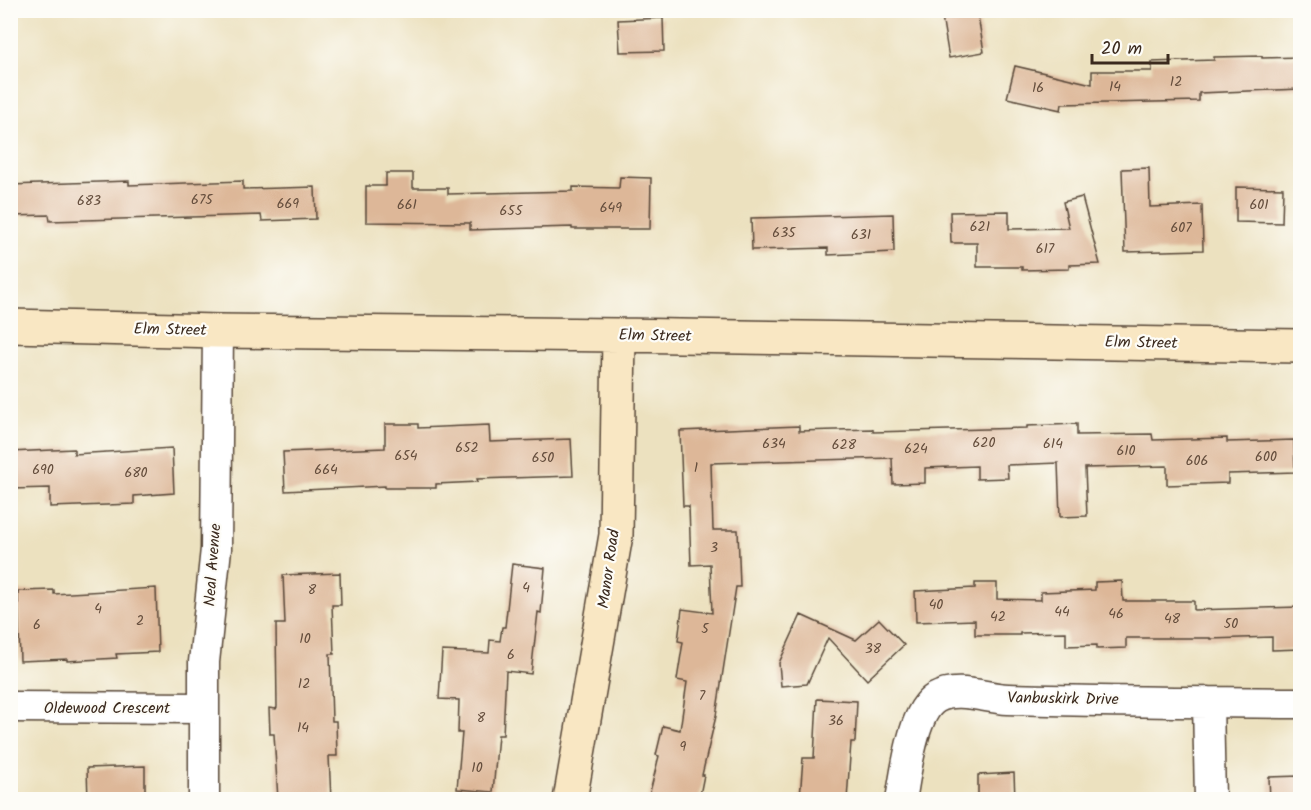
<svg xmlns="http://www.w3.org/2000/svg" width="1311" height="810" viewBox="0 0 1311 810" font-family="Kalam,sans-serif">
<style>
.building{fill:#ddb798}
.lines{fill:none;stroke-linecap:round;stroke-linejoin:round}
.street-casing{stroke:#564536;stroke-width:33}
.secondary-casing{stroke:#564536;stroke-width:36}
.street{stroke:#fff;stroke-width:30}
.secondary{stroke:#f9e7c3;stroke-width:33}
.labels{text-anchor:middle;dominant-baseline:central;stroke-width:4.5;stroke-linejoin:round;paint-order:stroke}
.number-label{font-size:14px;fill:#644d3c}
.street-label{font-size:16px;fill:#3b2a1e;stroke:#fdfcf7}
</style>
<rect width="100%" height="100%" fill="#fdfcf7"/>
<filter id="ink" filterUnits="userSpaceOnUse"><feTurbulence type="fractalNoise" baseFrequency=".0167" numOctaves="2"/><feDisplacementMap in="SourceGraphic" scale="12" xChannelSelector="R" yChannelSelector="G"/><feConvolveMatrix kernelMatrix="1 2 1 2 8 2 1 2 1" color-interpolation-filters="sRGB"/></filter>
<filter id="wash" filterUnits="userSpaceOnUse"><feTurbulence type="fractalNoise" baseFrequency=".008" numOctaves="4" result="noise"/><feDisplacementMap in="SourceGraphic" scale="24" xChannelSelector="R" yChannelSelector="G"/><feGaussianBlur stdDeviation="1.35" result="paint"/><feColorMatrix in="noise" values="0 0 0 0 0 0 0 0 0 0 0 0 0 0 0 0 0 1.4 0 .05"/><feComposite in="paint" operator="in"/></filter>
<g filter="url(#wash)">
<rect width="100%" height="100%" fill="#ece1bf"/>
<g id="blocks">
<path class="building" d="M941,10H977L984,52L949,58Z
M663,18L664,51L620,52L618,20Z
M1262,56V58L1300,57V89L1199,93V101L1062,104L1061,110L1007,98L1015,66L1092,84V71H1152V62L1214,60V57Z
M1149,168L1150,207L1202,205L1203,250L1125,252L1122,169Z
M386,173H413V188H448V194L573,191V187L619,188L620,177L651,178L650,229H572V227L470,230V223L366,222V186H386Z
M129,181V185L243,181V189L315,187L316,219L262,221L261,215L50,221L49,215L10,216V185Z
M1236,187L1283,188L1282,223L1236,222Z
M1082,197L1100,264L1069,265V269L1022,270V267H977V243H951L950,212L1009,211V229L1069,228L1063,202Z
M893,214L894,252L828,255V248L752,250L751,218Z
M385,424H418V428L489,425L490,442L571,439L573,476L477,479L478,482L436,484V488H385V486L285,491L283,452L385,448Z
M1077,424V435L1152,434L1153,440L1227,438V442L1294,440L1295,472L1228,474V483L1167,485V466L1085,468L1087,516L1060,517L1058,463L1007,465L1008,478L977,479V466L925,468V483L893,484L892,458L711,463L713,530H738L740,587H736L716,716L702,775H704L699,800H648L659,756L656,755L663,726L680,730L687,682L677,680L683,642L678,641L682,609L712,613L710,564L691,565L689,506H683L680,431L799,426V431L873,429V432L1027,428V426Z
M172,448L174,493L134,496V504L50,507V488L10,489V452L74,449V454Z
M512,564L545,568L541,613L538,612L531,674L506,671L503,735H498L493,792L457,789L462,733H458L459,700L439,699L442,651L489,653L490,640L500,641L502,627H505Z
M340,573L341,605H332L334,654H330L332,721H336L337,756H329L331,800H278L274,734H270L269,708L276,709L277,707L276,624H285L283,575Z
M1122,581L1123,601H1194V610L1300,607V649L1272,650V637L1210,639V638H1126V648L1097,649V645L1066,646V632L1020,633V635H975V620L916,622L915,591L975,588V583H997V599L1041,600V592L1095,590V582Z
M156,588L158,652L116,654L117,658L67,661V659L20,661L18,591L54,590V594Z
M801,615L856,640L879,619L904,645L867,680L828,638L807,684L781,686L779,663Z
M817,699L857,701L855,742H851L847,800L800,798L803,758H814Z
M145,766V800H88L87,768Z
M1014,773L1015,800H978V775Z
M1300,776V800H1270L1269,777Z"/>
</g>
</g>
<g filter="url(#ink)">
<use href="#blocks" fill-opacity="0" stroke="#564536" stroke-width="1.5"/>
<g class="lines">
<g class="street-casing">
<path id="street" d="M1208,702L1210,800
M10,707L204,708
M204,800V662L216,549L218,331
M901,800C906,774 912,712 936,698C957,686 985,698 1008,699C1105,702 1203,702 1300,703"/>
</g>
<g class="secondary-casing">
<path id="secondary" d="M10,326L218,331L619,335L1300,346
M570,800L616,535L619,335"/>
</g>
<use href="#street" class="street"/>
<use href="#secondary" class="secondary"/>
</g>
</g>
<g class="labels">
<g class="number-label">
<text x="1176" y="82">12</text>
<text x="1115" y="87">14</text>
<text x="1038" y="88">16</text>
<text x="202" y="200">675</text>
<text x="89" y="201">683</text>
<text x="288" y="204">669</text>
<text x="407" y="205">661</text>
<text x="1259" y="205">601</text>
<text x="611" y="208">649</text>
<text x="511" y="211">655</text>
<text x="980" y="227">621</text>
<text x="1181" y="228">607</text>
<text x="784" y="233">635</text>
<text x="861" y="235">631</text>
<text x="1045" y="249">617</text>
<text x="984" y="443">620</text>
<text x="774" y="444">634</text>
<text x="1053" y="444">614</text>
<text x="844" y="445">628</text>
<text x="467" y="448">652</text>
<text x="916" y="449">624</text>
<text x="1126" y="451">610</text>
<text x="406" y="456">654</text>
<text x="1266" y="457">600</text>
<text x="543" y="458">650</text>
<text x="1197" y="461">606</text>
<text x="696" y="468">1</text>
<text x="43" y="470">690</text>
<text x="326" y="470">664</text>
<text x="136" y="473">680</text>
<text x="714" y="548">3</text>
<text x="526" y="588">4</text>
<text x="312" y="590">8</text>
<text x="936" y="605">40</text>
<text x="98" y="609">4</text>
<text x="1062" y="612">44</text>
<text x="1116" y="614">46</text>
<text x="998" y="617">42</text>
<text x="1172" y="619">48</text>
<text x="140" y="621">2</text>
<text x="1231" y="624">50</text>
<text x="37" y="625">6</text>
<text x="705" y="629">5</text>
<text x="305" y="639">10</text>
<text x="873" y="649">38</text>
<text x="511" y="655">6</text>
<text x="304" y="684">12</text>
<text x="702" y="696">7</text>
<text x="481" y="718">8</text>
<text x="836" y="721">36</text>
<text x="303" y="728">14</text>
<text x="683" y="747">9</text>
<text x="477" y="768">10</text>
</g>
<g class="street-label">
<text transform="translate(170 330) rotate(1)">Elm Street</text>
<text transform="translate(655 336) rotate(1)">Elm Street</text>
<text transform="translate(1141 343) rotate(1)">Elm Street</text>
<text transform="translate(213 565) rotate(-86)">Neal Avenue</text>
<text transform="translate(609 569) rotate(-82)">Manor Road</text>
<text transform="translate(1063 699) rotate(1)">Vanbuskirk Drive</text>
<text x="107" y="708">Oldewood Crescent</text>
</g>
</g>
<rect width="1311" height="810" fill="none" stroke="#fdfcf7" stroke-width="36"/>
<path d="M1092 54v9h76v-9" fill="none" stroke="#3b2a1e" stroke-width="3"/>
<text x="1101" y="54" font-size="18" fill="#3b2a1e" stroke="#fdfcf7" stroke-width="4.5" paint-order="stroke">20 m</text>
</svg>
